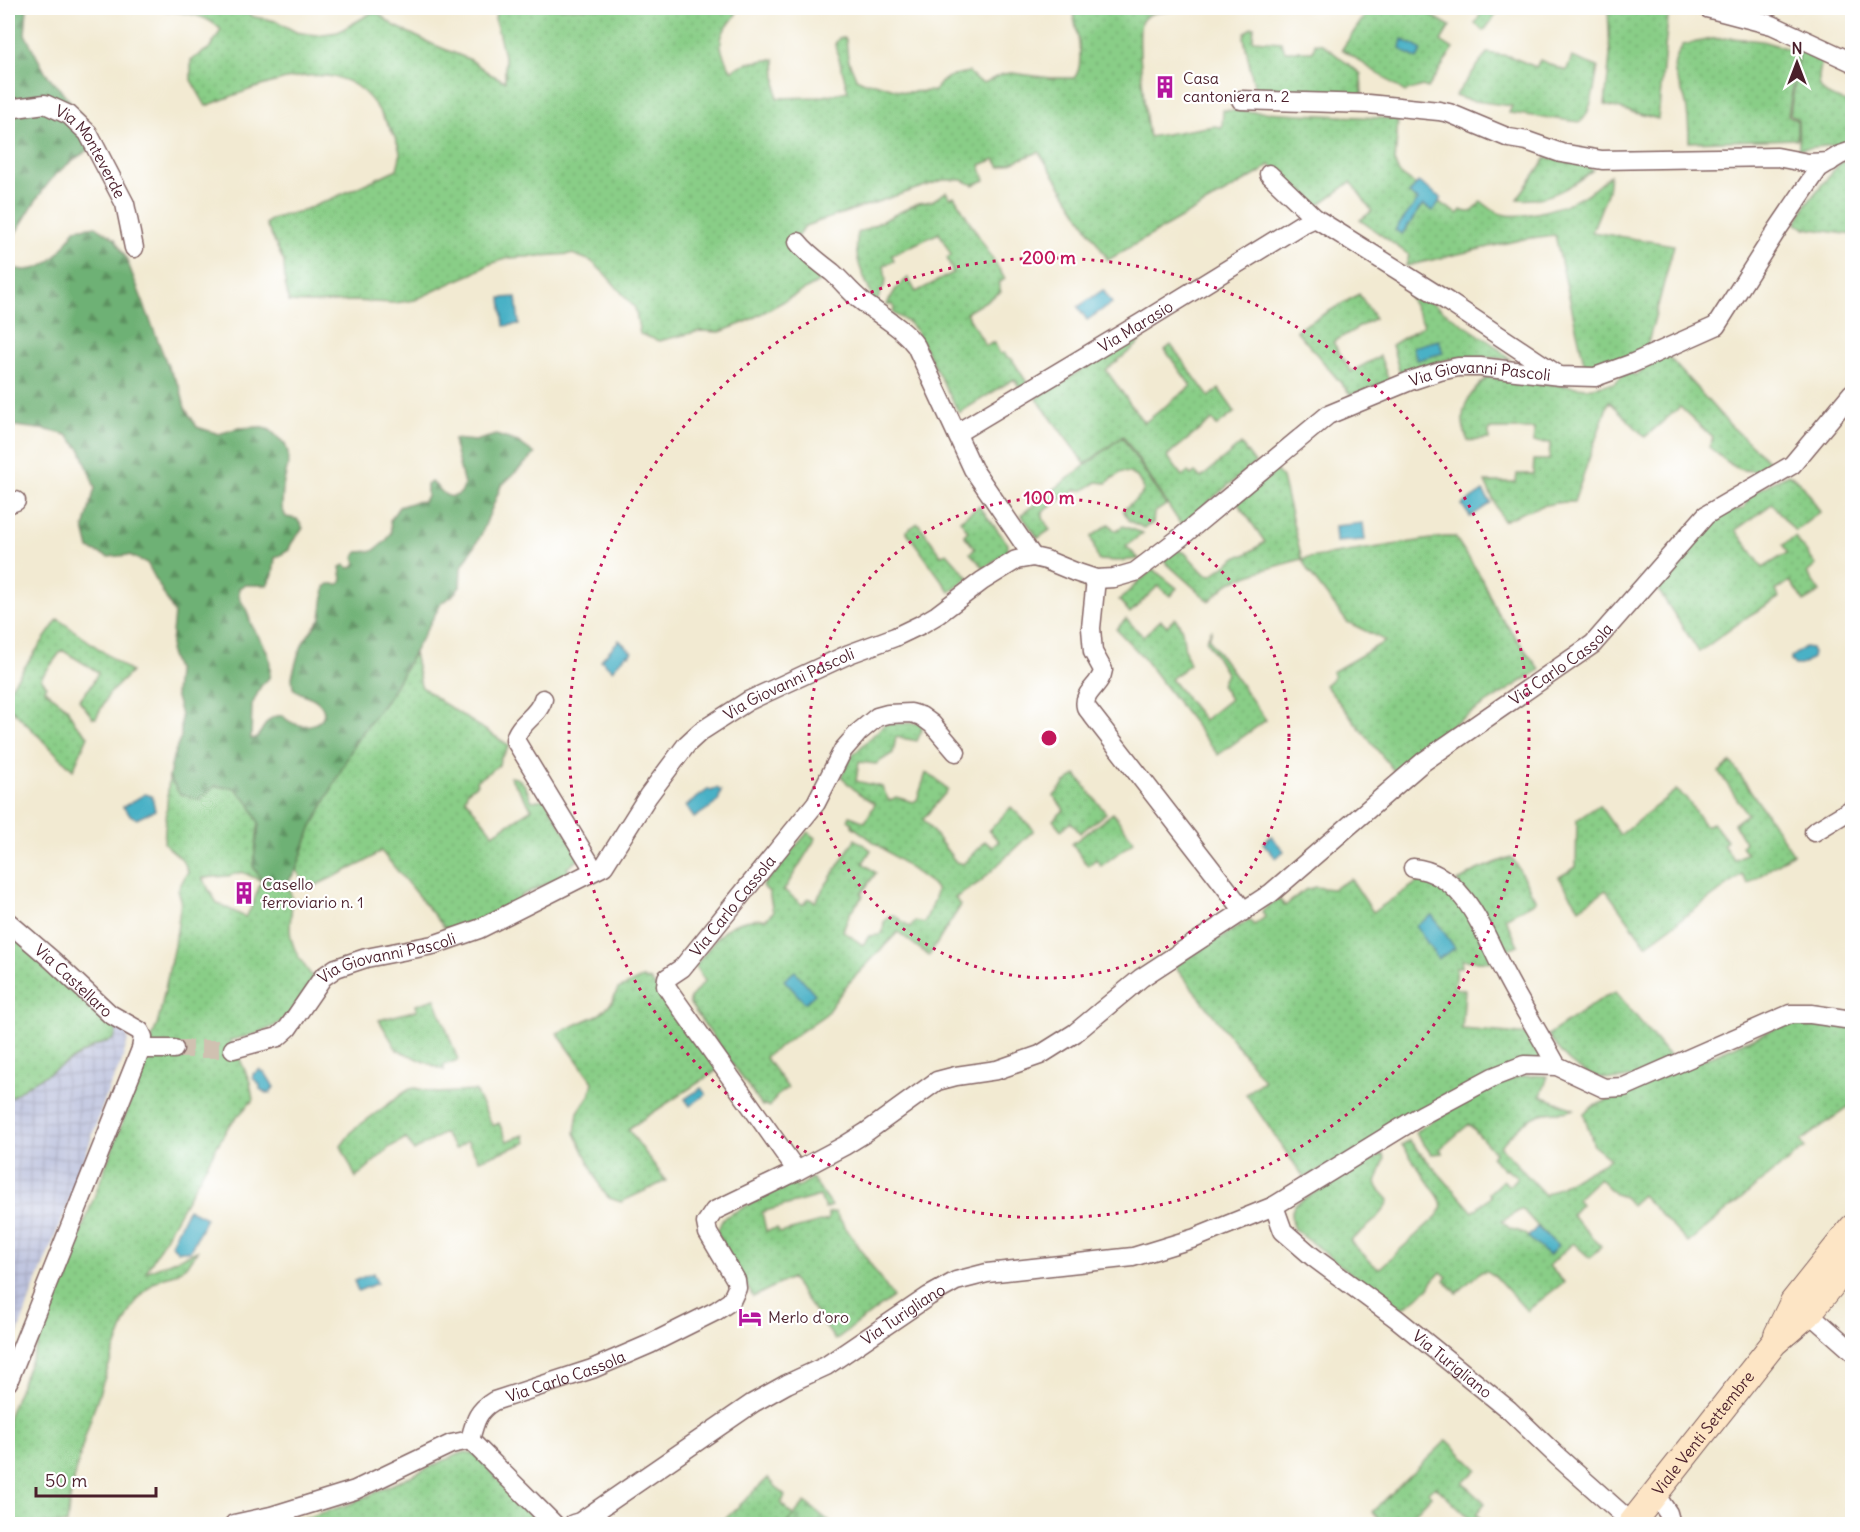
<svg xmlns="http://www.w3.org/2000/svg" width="1860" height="1532" viewBox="0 0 1860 1532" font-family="Delius,sans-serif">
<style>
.industrial{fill:url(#industrial-grid)}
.grass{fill:url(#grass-dots);stroke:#6a7659;stroke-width:1.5;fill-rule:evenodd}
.forest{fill:url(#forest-firs);stroke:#5c6850;stroke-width:1.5}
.cemetery{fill:url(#cemetery-stones);stroke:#6a7659;stroke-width:1.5}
.water{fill:#48b1c6;stroke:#496878;stroke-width:1.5}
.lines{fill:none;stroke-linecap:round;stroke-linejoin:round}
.street-tunnel{stroke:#d0c1b1;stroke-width:18;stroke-dasharray:18 9;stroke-linecap:butt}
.street-casing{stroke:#856665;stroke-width:21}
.secondary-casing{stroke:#856665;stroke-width:28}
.street{stroke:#fff;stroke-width:18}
.secondary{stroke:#fde5c5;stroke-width:26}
.ring{fill:none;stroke:#c2185b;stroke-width:3;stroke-dasharray:3 6}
.labels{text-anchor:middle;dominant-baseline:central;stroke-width:4.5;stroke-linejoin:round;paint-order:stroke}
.poi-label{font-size:16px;fill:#4a1f2b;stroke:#fff;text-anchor:start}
.street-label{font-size:16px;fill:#4a1f2b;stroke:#fff}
.centre{fill:#c2185b;stroke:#fff;stroke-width:3}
.ring-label{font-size:18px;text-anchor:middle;font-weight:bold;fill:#c2185b;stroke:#fff;stroke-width:4.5;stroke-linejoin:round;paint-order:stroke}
</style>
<defs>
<pattern id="industrial-grid" width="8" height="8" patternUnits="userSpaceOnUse" patternTransform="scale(1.5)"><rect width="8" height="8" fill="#bdc3de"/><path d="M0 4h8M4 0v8" fill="none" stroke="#a4a7bf"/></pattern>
<pattern id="grass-dots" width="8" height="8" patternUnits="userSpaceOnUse" patternTransform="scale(1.5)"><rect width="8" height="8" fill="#89ce87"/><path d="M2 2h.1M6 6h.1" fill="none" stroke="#78b075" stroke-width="1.8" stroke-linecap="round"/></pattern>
<pattern id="forest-firs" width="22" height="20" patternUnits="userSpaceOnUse" patternTransform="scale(1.5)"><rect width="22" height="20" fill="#6eb174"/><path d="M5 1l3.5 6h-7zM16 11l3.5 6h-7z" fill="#5c8f5f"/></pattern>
<pattern id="cemetery-stones" width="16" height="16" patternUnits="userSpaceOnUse" patternTransform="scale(1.5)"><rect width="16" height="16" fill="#89ce87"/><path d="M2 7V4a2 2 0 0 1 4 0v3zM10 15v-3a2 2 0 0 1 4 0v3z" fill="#78b075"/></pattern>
</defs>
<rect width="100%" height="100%" fill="#fff"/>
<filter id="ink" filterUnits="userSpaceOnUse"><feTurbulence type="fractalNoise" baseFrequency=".0167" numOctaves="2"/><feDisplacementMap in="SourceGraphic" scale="12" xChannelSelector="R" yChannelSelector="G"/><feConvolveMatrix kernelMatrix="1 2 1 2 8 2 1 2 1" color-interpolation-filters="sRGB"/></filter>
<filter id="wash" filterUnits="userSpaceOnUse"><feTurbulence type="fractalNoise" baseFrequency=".008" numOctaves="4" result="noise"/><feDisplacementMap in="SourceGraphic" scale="24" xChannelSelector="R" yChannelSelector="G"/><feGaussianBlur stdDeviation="1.35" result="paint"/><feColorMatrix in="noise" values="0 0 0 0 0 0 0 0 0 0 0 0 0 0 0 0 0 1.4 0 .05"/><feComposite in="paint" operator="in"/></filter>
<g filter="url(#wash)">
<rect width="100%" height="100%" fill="#f2ead2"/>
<path class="industrial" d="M116,1025L128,1034V1040L121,1064L109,1088L68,1205L34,1288L8,1362V1100L25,1087L95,1046L112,1040L116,1035Z"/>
<path class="grass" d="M148,8H233L255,17L276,21L296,32L316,35L338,32L375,11L393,25L432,44L471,60L490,74L505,81V60L495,19L497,8H738C736,20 727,23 723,33C717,47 725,60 732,71C744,61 760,61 775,59L777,98L819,97L848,91L835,44L839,38L843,37L846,39L848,59L856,78L865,82L875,83L904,92L934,91C945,76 951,75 969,72L975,79L984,83L1003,74L1012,73L1050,78H1074C1087,64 1075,25 1072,8H1180C1169,14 1149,9 1142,21C1135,31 1146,120 1149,137L1213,126L1222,127L1223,110L1398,119L1395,163L1399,173L1416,185L1409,194L1418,200L1396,230L1402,234L1424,204L1433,210L1439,202L1458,214L1461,210C1472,215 1475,210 1481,201C1489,207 1496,214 1506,215C1529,218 1569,206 1588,193C1596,188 1603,181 1610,175L1608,191L1592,232L1674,245L1647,347L1597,369L1586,371L1555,235L1524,239L1406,266L1409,255L1360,220L1372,211L1351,182L1316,207L1270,165L1259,173L1108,260L1039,152L1000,167L995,159L980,165L985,180L973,185L963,180H943L805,226L790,246L826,278L746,322L720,332L700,331L659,341L640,334L635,308L606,275L591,261L572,254L509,258L490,264L472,274L453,282L415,300L395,303L354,301L311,303L289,302L285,283L284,262L266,224C272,216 291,214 301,211C334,199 365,184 397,169C398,164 400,159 400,155C400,143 389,127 383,117C376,105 368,94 356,86C317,59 246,91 206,106L191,80V60L210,48L221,30C202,10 174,13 148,8Z
M1370,8H1419L1450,26L1441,41L1453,49L1428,88L1422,86L1405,92L1342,49Z
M1484,8H1501L1484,31L1475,24Z
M1608,8H1669L1658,119L1605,105L1610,55Z
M1252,27H1254L1253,40L1281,42L1285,51H1313L1315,43L1322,44L1361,74L1362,95L1255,91L1244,38L1245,33Z
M1732,38L1762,41L1799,52L1788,115L1797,121V139L1689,142C1689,129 1688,116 1686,104C1681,78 1664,74 1683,45L1711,39Z
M1801,46L1823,58C1813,92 1821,95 1852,103V143L1799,149L1798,120L1790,114Z
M1487,53L1509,56L1536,67L1540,60L1566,71L1572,57L1598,67C1595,81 1592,115 1580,122L1509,113L1512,106L1467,100L1455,96Z
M1546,158L1588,166L1593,170C1570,188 1547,202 1517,199Z
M1852,159V235L1805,228L1796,224L1807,203L1833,171L1841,162Z
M946,192L950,198L954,196L1005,279L998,283L1001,292L966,313L986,346L994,342L1000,354L1004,353L1007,357L1012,359L1028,384L1021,389L1014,379L959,413L916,331L908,322L893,313L894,309L893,305H886L896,289L908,278L916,292L953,273L947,258L951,255L939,233L892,255L894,261L884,265L886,282L877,301H874C865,278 852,259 858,233L918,203L932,201Z
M1415,292L1494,345L1510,359C1492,358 1474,355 1456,358C1437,360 1419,370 1401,377L1392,345L1424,325L1410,298Z
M1359,294L1375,318L1333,342L1351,372L1380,356L1389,381L1351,395L1296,330Z
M1139,334L1141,340L1136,346L1106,370L1144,423L1191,386L1165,350L1171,345L1209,397L1219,389L1235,412L1217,426L1212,420L1167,456L1182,476L1188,472L1191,475L1195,472L1201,478L1241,444L1255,463L1181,525L1123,436L1085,464L1036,398Z
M1667,355L1727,422L1776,468C1738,475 1737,470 1709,447L1713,438L1680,407L1645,437L1609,401L1574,502C1549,501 1526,511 1503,521L1485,482H1516L1517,474H1533L1534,460H1549L1550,443L1534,442V429H1489V439L1468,441C1460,423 1461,406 1474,391C1478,385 1483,382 1487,377L1586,388L1614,383L1624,375L1630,373L1635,375L1642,372V369Z
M1122,437L1166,505L1154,513L1153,523L1144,528L1129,521L1123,510L1141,495L1144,489L1137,477L1129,473L1122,472L1106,483L1097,482L1084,490H1075L1043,512V518L1050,530L1038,538L1021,515Z
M1276,470L1282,478L1302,559L1444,537H1455L1480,575L1497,612L1540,670L1453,724L1395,772L1325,685L1334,677L1332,672L1386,641L1347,622L1308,571L1302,559L1260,571L1230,582L1209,601L1164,561L1178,550L1185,553L1205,574L1212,575L1238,556L1245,555L1265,542L1237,502Z
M1788,474C1803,481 1811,498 1820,512L1795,531L1772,504L1736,530L1763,568L1787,553L1783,545L1795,537L1816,565L1807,573L1820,592L1804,602L1790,581L1776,590L1779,598L1750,615L1699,652L1655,585L1702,532L1727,511L1743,509L1751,494Z
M979,506L1008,544V551L984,568L970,553L975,549L964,535L968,531L960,520Z
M918,523L941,555L947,553L969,578L950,592L906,531Z
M1109,524L1115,531L1123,526L1143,533L1126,546L1139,559L1117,561L1098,560L1091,537Z
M1153,569L1177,588L1170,596L1158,586L1130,613L1119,600Z
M1175,618C1185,630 1182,636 1185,650C1186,655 1189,660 1190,664L1171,679L1204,720L1230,699L1221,685L1226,673L1206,640L1212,629L1209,638L1213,645L1266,720L1218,755L1141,655L1116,629L1126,619L1143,636L1161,620L1167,626Z
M58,619L131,672L109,694L96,718H93L79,700L91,686L98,672L62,650L41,678L46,685L44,689L67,708L75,723L88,736L73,770L8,706V691Z
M414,653L421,686L443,703L510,746L500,759L499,765L476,781L477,784L468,791L465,798L493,834L532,809L510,777C524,777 527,790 532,801L545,799L581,858L567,868L570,873L520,896L522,901L503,910L448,932L381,851L365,862L308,889L296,870L310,831L356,741L390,695Z
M921,723L922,730L917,741L896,737L893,753L876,764L859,762L856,781L882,787L889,801L896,797L913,802L917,800L926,773L938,780L948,790L923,819L956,862L963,864L985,841L992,847L999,841L989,831L1011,807L1034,830L980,882L955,898L961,905L929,956L898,932L846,986L826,1014L765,1057L788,1088L777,1096L769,1107L765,1105L762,1106L690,1004V998L705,981L695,966C720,935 724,919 766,919L773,912L769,892L762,886L808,832L816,838L784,890L803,905L808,898L815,902L855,839L871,850L863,863L876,873L861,894L863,896L850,913L843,931L863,945L869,936L879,935L883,932L884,921L889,916L894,915L910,927L915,921L924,923L935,899L936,889L932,884L852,826V823L848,820L850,816L865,822L875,804L858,793L841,777L853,755L885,724Z
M1731,762L1793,853L1748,884L1742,875L1646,945L1606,890L1579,908L1559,877L1576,867L1577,820L1599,805L1620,835L1676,790L1686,798L1705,826L1713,823L1727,841L1723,845L1734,860L1747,853L1742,846L1745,842L1734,824L1747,814L1719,772Z
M1076,775L1106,813L1080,833L1071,822L1061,830L1053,820L1064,810L1054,796L1065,783Z
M169,777L180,794L215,786L235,788L249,803L259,823L253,866L262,881L285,887L290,891C294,904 290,915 290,928C290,948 303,964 314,979C305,991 297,1006 286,1017C271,1032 249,1036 230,1040L231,1054L239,1057L250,1082L253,1100L228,1127L146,1272L197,1251C191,1260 185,1269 175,1274C171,1276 166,1276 162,1278C153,1282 144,1292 138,1299C126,1316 119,1338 112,1357C94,1407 71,1472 67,1524H8V1417L54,1303L132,1097L159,1018L177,931L181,900L178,890L188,871C182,855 175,855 164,843ZM242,872L262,881C255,893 254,908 245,917L217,903L202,878L228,876Z
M1113,813L1134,841L1101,866L1096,859L1088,866L1072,844Z
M1511,857L1516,864L1536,901L1505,918L1518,945L1503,952L1457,882L1477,870Z
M1351,879L1373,912L1418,882C1455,874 1480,936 1495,962L1462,960L1461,967H1456L1454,988L1465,990L1462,1029L1532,1035L1546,1057L1304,1178L1246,1094L1264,1080L1175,966L1249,920L1254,925L1265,917L1262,911L1279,898L1285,906L1305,890L1315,887L1332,889Z
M8,918L116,1025V1035L112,1040L95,1046L25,1087L8,1100Z
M642,978L651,981L719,1069L628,1129L666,1181L621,1202L609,1198L602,1190L575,1133L578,1112L590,1094L593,1082L557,1033L600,1014L612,1002L618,989Z
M1616,992L1670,1057C1660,1063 1649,1071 1638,1075C1611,1086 1580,1075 1562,1054C1557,1048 1552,1041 1548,1035L1604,997Z
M435,999L458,1060L444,1065V1070L397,1050L379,1020L417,1010L416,1005Z
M1802,1020L1852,1026V1104L1801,1141L1805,1148L1772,1173L1688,1243L1642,1195L1631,1205L1624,1197L1615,1194L1599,1178L1577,1199L1581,1204L1571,1215L1601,1246L1590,1258L1573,1243L1549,1266L1564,1282L1527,1311L1496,1277L1487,1271L1480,1272L1457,1293L1444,1280L1447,1277L1441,1272L1432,1282L1429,1288L1399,1311L1294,1229C1290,1219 1290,1213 1295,1204L1382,1154L1385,1158L1376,1183L1379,1189L1389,1200C1385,1215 1362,1231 1350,1241L1375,1266L1380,1268L1437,1216C1443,1209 1443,1204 1438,1196L1402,1145L1409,1140L1473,1212L1491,1196L1489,1193L1503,1180L1509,1186L1517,1177L1506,1168L1504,1170L1491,1157L1495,1153L1469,1124L1440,1149L1443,1153L1431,1154L1416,1133C1427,1121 1498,1083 1515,1078C1526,1075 1537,1075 1548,1076L1541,1096L1574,1109C1560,1115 1553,1110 1541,1114C1525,1118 1511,1135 1500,1146L1545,1195L1610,1159L1594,1146L1584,1114L1592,1107L1786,1024ZM1522,1209C1534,1222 1544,1234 1557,1246L1548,1255C1538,1245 1525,1230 1510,1229L1502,1221Z
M415,1088L437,1093L475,1091L493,1126L499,1123L507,1141L524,1135L526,1143L479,1160L467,1141L455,1149L444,1133L414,1151L406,1138L390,1147L356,1178L341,1146L353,1130L405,1092L410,1089Z
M812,1178L832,1206L825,1209L820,1196L762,1212L766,1231L777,1228L780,1233L828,1220V1213L835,1212L893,1297L835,1340L791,1278L753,1297L717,1232L723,1218L793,1182L797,1188Z
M1447,1440L1477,1469L1463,1483L1485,1503L1476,1514L1486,1524H1475L1435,1486L1429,1492L1431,1496L1410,1518L1416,1524H1385L1372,1512Z
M466,1452L477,1455L514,1498L542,1524H286L350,1504L456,1455Z
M768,1478L785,1496L781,1503L794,1516L786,1524H720Z"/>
<path class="forest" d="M8,8H27L25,34L45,72L75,107L99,144C60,165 47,181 25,218C15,235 8,240 8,260Z
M96,226L115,239L126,258L169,369L180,387L185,408L197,427L219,434L238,428L260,427L270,430L285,444L288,453V465L283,486L282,508L286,517L297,519L303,528C298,536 290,542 289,550L275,558L273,575L267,585H245L239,588C238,598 241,601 246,609C249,614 249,621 252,626C263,645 274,654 269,678L261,686L252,705L251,739L256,738C265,728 267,714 283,716C301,736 338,721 318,702C313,696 300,695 293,688L292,677L298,655L304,641L321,618L325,587L329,584H340L342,579L340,567L345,565L349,568L354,567L356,562L354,557L358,552L373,551L386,541L391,532L390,520L399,507L414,502L424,501L427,496V485L431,482C436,485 438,488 442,492C451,501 464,495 464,484L454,445V439L475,441L496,435L518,442L535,454L501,486L481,535L461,568L460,587L451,597L442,602L390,695L356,741L310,831L296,870L285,887L262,881L253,866L259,823L249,803L235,788L215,786L199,800L180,794L169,777L173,757L181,737V715L175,694L177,672L170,653L174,613L147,563L129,555L108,557L89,549L84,528L95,488L81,450L67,435L47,430L8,425V266C13,268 20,270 26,270C50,270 65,247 75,229Z"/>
<path class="cemetery" d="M805,1502L833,1524H786Z"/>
<path class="water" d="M1402,39L1422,50L1417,59L1402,50L1400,48Z
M1418,182L1442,198L1433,211L1423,205L1402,234L1395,230L1418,200L1409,194Z
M1103,290L1112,303L1087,320L1078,307Z
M516,297L519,324L504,326L501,298Z
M1439,340L1443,353L1417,360L1413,347Z
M1483,491L1491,503L1470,517L1462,505Z
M1363,523L1365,540L1336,542L1335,526Z
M619,640L632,652L629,655L627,654L612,670L601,660Z
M1805,647L1811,648L1813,653L1812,658L1801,665H1795L1791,661V657Z
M717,788L721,791L718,802L694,818L686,806L709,789L711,791Z
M145,794L152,796L155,810L137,819L130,815L123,807Z
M1271,836L1284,851L1276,858L1263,843Z
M1432,915L1455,948L1438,959L1416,926Z
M795,971L815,994L805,1003L784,980Z
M260,1070L266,1074L274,1087L270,1093H266L260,1089V1085L253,1078V1074Z
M701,1088L706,1094L690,1106L685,1099Z
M188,1209L206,1218L190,1251H178L171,1244Z
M1537,1227L1558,1246L1549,1256L1528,1237Z
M373,1273L377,1283L358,1291L354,1281Z"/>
</g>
<g filter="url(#ink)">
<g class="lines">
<path class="street-tunnel" d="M174,1049H233"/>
<g class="street-casing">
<g id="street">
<path d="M1707,8L1772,25L1852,62"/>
<path d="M1241,100L1368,104L1439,111L1449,113L1509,138L1527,141L1561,153L1602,160L1777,157L1808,163L1830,162"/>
<path id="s1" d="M8,109L45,104L69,115L88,133L125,204L134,248"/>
<path d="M1269,174L1315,218L1447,301L1555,373"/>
<path d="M798,242C808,255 821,263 833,273C843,282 852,294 863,302C882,317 902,327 916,346L973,469L1033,557"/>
<path id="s2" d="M957,433L1141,323L1300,225L1315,218"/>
<path d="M8,504L16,501"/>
<path d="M1096,579L1091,628L1093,652L1103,670C1101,686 1082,692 1086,707L1244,911"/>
<path d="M543,699C539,716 517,724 515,740L594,870"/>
<path d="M1814,832L1852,809"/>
<path d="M1413,868C1465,873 1484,934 1505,974C1521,1005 1540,1035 1557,1066"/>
<path id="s3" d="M8,922L51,959L110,1014L140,1031L143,1037L141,1049L8,1382"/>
<path d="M141,1049H174"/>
<path id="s4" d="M233,1049L278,1037L288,1028L323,977L336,968L366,958L433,945L479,929L604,866L648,796L687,744L700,732L748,701L849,654L895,637L920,625L937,615L982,581L1016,560L1033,557L1046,560L1075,572L1096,579L1114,578L1135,572L1181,537L1328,415L1410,381L1440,371L1458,367H1480L1560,376L1595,377L1631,364L1716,326L1777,230L1819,168L1840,155L1852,151"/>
<path id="s5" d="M797,1171L672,995L666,986L667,978L682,968L816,803L843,750L859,732L877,717L888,714L911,713L921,716L932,724L956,752"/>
<path id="s6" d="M1274,1206L1283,1231L1313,1257L1397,1319L1509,1410L1557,1456L1632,1523"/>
<path d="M1809,1313L1852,1351"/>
<path d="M470,1440L554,1524"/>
<path d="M1655,1494L1668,1513L1671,1524"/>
<path id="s7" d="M234,1524L271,1516L355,1490L451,1444L470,1440C475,1421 477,1411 494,1401L592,1369L650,1344L716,1311L731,1301L737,1288L736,1280L708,1233L706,1223L714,1211L797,1171L844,1146L865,1133L937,1081L956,1076L997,1070L1040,1055L1075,1033L1141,978L1271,893L1423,762L1593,644L1706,515L1792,465L1852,393"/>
<path id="s8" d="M573,1524L580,1522L753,1403L787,1384L826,1366L929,1296L956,1281L987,1273L1133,1257L1195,1238L1274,1206L1422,1115L1493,1077L1524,1065L1557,1066L1604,1088L1624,1087L1790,1014H1811L1852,1020"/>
</g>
</g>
<g class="secondary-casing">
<g id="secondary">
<path d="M1777,1335L1793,1302L1852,1228"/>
<path id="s9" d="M1631,1524L1774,1343L1809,1313L1852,1260"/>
</g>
</g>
<use href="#street" class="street"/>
<use href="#secondary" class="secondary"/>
</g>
</g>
<g class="ring">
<circle cx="1049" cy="738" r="240"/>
<circle cx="1049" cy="738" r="480"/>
</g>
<defs>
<g id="building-bare" transform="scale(1.8)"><path d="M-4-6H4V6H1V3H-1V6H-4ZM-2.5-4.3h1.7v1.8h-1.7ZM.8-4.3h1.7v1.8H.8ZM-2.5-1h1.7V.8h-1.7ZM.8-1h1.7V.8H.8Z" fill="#b5179e" stroke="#fff" stroke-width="2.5" paint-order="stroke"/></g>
<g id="hotel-bare" transform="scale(1.8)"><path d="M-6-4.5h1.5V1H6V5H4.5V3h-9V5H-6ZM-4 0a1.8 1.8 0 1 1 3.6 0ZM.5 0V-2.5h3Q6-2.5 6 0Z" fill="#b5179e" stroke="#fff" stroke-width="2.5" paint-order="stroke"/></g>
</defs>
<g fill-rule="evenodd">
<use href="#building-bare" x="1165" y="87"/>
<use href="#building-bare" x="244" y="893"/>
<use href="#hotel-bare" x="750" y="1317"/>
</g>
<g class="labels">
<g class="poi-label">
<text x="1183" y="78">Casa<tspan x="1183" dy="18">cantoniera n. 2</tspan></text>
<text x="262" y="884">Casello<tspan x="262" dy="18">ferroviario n. 1</tspan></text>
<text x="768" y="1317">Merlo d'oro</text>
</g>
<g class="street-label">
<text stroke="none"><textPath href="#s1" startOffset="106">Via Monteverde</textPath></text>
<text stroke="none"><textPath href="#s2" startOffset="208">Via Marasio</textPath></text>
<text stroke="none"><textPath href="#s4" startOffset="1486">Via Giovanni Pascoli</textPath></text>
<text stroke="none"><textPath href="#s7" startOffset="1677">Via Carlo Cassola</textPath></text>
<text stroke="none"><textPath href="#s4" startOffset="693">Via Giovanni Pascoli</textPath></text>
<text stroke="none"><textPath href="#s5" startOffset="333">Via Carlo Cassola</textPath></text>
<text stroke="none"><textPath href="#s4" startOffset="189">Via Giovanni Pascoli</textPath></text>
<text stroke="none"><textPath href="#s3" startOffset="88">Via Castellaro</textPath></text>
<text stroke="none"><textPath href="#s8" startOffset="392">Via Turigliano</textPath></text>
<text stroke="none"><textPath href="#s6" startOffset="242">Via Turigliano</textPath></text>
<text stroke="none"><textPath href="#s7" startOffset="375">Via Carlo Cassola</textPath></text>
<text stroke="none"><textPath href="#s9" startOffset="116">Viale Venti Settembre</textPath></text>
</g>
</g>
<circle cx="1049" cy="738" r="9" class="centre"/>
<g class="ring-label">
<text x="1049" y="264">200 m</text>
<text x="1049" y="504">100 m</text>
</g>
<rect width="1860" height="1532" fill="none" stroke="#fff" stroke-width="30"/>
<g transform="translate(1797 63)" stroke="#ffffff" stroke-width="4.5" paint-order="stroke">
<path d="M0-4.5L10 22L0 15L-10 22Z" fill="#4a1f2b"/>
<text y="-9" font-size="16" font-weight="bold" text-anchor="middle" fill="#4a1f2b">N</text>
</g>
<path d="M36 1487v9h120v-9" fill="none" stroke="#4a1f2b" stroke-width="3"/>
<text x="45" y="1487" font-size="18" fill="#4a1f2b" stroke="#ffffff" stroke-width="4.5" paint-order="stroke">50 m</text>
</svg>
